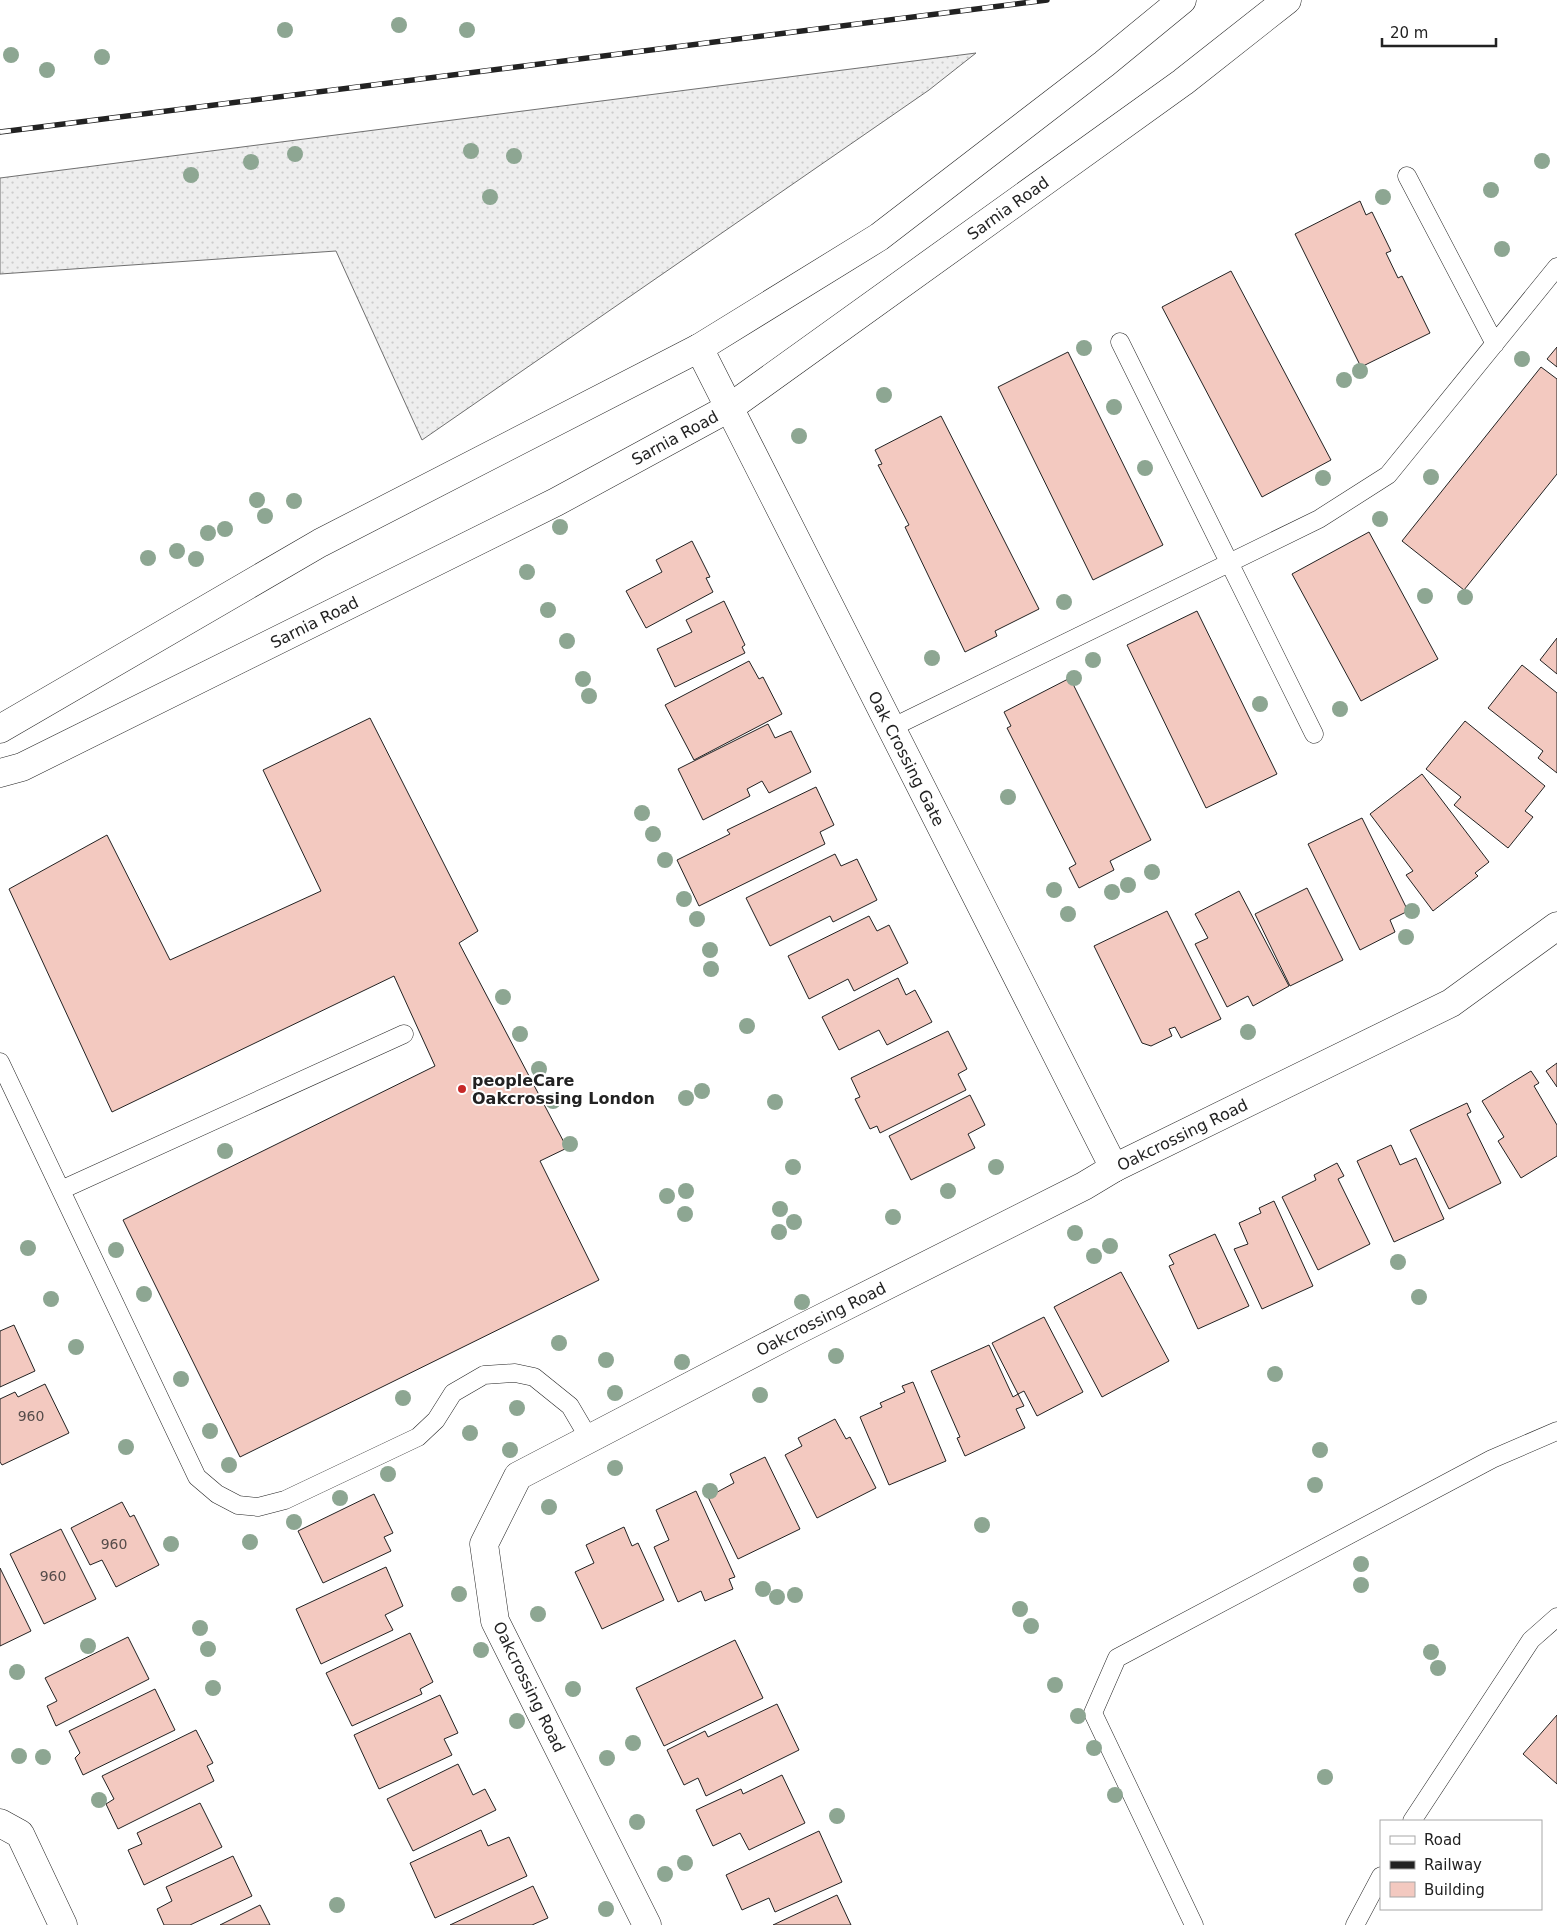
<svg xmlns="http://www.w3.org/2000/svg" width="1557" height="1925" viewBox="0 0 1557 1925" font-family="'DejaVu Sans',sans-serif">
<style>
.grass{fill:url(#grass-dots);stroke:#6f6f6f}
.building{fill:#f3c9c0;stroke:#222}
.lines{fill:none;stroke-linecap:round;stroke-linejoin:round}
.service-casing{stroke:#222;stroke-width:19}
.minor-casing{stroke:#222;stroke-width:29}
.tertiary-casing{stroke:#222;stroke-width:29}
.secondary-casing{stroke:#222;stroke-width:29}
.service{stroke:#fff;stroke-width:18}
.minor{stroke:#fff;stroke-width:28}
.tertiary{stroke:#fff;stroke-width:28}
.secondary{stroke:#fff;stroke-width:28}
.rail-casing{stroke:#222;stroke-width:5.5}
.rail{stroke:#fff;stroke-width:4;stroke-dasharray:11;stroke-linecap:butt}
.tree{fill:#8da692}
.poi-dot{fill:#c62828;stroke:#fff;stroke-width:2}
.labels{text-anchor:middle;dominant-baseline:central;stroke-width:4;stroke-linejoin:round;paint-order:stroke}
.number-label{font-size:14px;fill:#564c4a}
.street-label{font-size:16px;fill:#222;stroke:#fff}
.poi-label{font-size:16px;font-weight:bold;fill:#222;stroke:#fff;text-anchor:start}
</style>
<defs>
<pattern id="grass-dots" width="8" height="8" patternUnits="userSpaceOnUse" patternTransform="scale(1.25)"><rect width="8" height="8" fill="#eee"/><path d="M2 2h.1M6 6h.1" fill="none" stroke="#ccc" stroke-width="1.8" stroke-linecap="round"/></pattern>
</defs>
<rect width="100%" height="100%" fill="#fff"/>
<path class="grass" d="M976,53L929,90L422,440L336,251L0,274V178Z"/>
<path class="building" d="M1360,201L1366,215L1372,212L1391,251L1386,253L1398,278L1402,276L1430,333L1361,367L1295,234Z
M1231,271L1331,460L1262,497L1162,307Z
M1557,347V367L1547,359Z
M1068,352L1163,545L1093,580L998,387Z
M1541,367L1557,379V474L1464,590L1402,541Z
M941,416L1039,609L995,631L997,636L965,652L905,527L909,525L878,465L882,464L875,450Z
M1369,532L1438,659L1361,701L1292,574Z
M692,541L710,577L706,578L713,592L646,628L626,591L662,572L656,560Z
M724,601L745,645L742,647L745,653L675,687L657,649L692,632L686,620Z
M1197,611L1277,774L1206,808L1127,645Z
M1557,638V674L1540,660Z
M749,661L759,679L763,677L782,714L694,760L665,705Z
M1522,665L1557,693V773L1538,758L1543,751L1488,708Z
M1070,678L1151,840L1110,861L1114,870L1079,888L1069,868L1076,864L1007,728L1011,726L1004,712Z
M370,718L478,931L459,943L567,1148L540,1161L599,1280L240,1457L123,1220L435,1066L394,976L112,1112L9,889L107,835L170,960L321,891L263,770Z
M1465,721L1545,786L1525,811L1533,817L1508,848L1454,805L1461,797L1426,769Z
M768,724L775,738L791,731L811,772L769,793L762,781L747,789L750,796L703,820L678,769Z
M1422,774L1489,862L1475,873L1478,876L1433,911L1406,875L1413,871L1370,814Z
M816,787L834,825L820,832L825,844L699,906L677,860L730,834L727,830Z
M1362,818L1408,911L1390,920L1395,932L1360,950L1308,844Z
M835,854L841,866L857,859L877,900L833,922L830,916L770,946L746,898Z
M1307,888L1343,960L1290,986L1255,914Z
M1239,891L1289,986L1253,1006L1248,996L1227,1007L1195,944L1208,938L1195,914Z
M1167,911L1221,1019L1181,1038L1175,1027L1169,1029L1172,1036L1151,1046L1142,1043L1094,946Z
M869,916L877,931L889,925L908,963L854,991L848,979L809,999L788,956Z
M898,978L906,995L915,990L932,1022L887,1045L879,1030L839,1050L822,1017Z
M948,1031L967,1069L958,1074L966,1090L880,1133L877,1126L870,1129L855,1099L860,1097L851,1078Z
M1557,1063V1087L1546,1071Z
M1531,1071L1539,1083L1534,1086L1557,1125V1156L1521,1178L1498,1141L1504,1137L1482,1101Z
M970,1095L985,1125L968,1134L975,1148L911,1180L889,1136Z
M1467,1103L1471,1112L1467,1114L1501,1183L1449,1209L1410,1130Z
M1391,1145L1400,1165L1416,1158L1444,1219L1394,1242L1357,1161Z
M1337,1163L1344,1176L1338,1179L1370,1244L1318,1270L1282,1197L1316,1180L1314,1175Z
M1274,1201L1313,1286L1262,1309L1234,1249L1248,1244L1239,1223L1261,1213L1259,1208Z
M1215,1234L1249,1306L1198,1329L1169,1266L1174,1264L1169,1255Z
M1121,1272L1169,1361L1102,1397L1054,1307Z
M1044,1317L1083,1392L1037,1416L1024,1391L1018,1394L992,1343Z
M14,1325L35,1371L0,1387V1331Z
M989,1345L1013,1397L1018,1394L1024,1406L1016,1409L1025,1428L965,1456L957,1438L960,1437L931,1371Z
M913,1382L946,1461L889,1485L860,1417L882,1407L880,1403L905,1392L902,1386Z
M45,1384L69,1433L2,1465L0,1462V1399L15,1392L18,1397Z
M835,1419L846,1439L850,1437L876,1488L817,1518L785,1455L802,1446L798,1438Z
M765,1457L800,1529L738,1559L708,1497L734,1483L730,1474Z
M696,1491L735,1577L729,1579L733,1589L705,1601L701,1591L678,1602L654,1547L669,1540L656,1510Z
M374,1494L393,1533L384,1537L391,1551L323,1583L298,1531Z
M122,1502L130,1517L134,1515L159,1565L116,1587L102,1560L90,1565L71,1528Z
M624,1527L632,1546L638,1543L664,1600L602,1629L575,1572L594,1563L586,1545Z
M61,1529L96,1599L44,1624L10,1554Z
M386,1567L403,1606L385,1615L393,1630L321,1664L296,1609Z
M0,1568L31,1631L0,1646Z
M410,1633L433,1682L420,1689L422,1694L352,1726L326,1673Z
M128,1637L149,1679L56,1726L47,1706L57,1701L45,1678Z
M735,1640L763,1698L664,1746L636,1688Z
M155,1689L175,1730L83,1775L75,1758L80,1753L69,1731Z
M440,1695L458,1733L444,1739L452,1755L379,1789L354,1735Z
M777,1704L799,1750L706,1796L698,1778L684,1785L667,1750L705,1731L708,1737Z
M1557,1715V1784L1523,1754Z
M196,1730L213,1763L207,1766L214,1781L118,1829L106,1804L114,1799L102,1776Z
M458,1764L473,1795L485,1789L496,1810L413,1851L387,1799Z
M782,1775L805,1823L749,1850L740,1833L713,1846L696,1810L741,1789L743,1794Z
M200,1803L222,1847L144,1885L128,1850L142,1844L137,1833Z
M481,1830L488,1846L509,1837L527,1876L435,1918L410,1863Z
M819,1831L842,1882L775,1912L769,1898L742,1910L726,1875Z
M233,1856L252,1896L190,1925H164L157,1909L172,1901L166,1887Z
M533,1886L548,1918L532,1925H450Z
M837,1895L851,1925H773Z
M260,1905L270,1925H220Z"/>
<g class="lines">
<g class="service-casing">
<path id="service" d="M1407,176L1495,344
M1120,342L1314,734
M891,728L1319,519L1388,475L1557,267
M0,1062L197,1477L217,1494L238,1505L258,1507L285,1500L418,1437L436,1420L453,1393L484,1375L515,1373L534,1377L570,1406L590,1440
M61,1190L404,1034
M1412,1821L1531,1640L1557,1617
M1194,1925L1093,1713L1117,1658L1492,1459L1557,1431
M1355,1925L1381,1876"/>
</g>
<g class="minor-casing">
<g id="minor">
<path d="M0,1823L20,1834L63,1925"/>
<path id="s1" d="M647,1925L495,1621L484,1544L518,1476L794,1332L1084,1186L1114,1168"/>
</g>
</g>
<g class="tertiary-casing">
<g id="tertiary">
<path id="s2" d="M699,348L1114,1168L1451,1003L1557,926"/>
</g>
</g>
<g class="secondary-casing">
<g id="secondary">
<path d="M0,729L320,543L699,348L879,237L1104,64L1182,0"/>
<path id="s3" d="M0,773L22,767L556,502L729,408L1183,82L1287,0"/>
</g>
</g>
<use href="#service" class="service"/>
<use href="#minor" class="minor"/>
<use href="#tertiary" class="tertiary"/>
<use href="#secondary" class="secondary"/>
<g class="rail-casing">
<path id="rail" d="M0,132L1047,0"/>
</g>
<use href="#rail" class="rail"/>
</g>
<g class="tree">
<circle cx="399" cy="25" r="8"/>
<circle cx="285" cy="30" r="8"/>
<circle cx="467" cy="30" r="8"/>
<circle cx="11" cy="55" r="8"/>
<circle cx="102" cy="57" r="8"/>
<circle cx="47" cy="70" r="8"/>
<circle cx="471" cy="151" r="8"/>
<circle cx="295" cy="154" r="8"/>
<circle cx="514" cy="156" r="8"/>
<circle cx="1542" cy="161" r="8"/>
<circle cx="251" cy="162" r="8"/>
<circle cx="191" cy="175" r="8"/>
<circle cx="1491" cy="190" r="8"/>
<circle cx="490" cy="197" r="8"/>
<circle cx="1383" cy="197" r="8"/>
<circle cx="1502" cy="249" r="8"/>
<circle cx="1084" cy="348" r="8"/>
<circle cx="1522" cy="359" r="8"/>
<circle cx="1360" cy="371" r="8"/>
<circle cx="1344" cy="380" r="8"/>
<circle cx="884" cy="395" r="8"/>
<circle cx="1114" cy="407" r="8"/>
<circle cx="799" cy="436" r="8"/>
<circle cx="1145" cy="468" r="8"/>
<circle cx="1431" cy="477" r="8"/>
<circle cx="1323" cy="478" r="8"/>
<circle cx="257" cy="500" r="8"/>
<circle cx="294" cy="501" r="8"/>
<circle cx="265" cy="516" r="8"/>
<circle cx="1380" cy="519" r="8"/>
<circle cx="560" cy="527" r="8"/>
<circle cx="225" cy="529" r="8"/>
<circle cx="208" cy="533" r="8"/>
<circle cx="177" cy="551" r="8"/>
<circle cx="148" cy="558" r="8"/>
<circle cx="196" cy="559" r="8"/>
<circle cx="527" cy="572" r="8"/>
<circle cx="1425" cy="596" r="8"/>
<circle cx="1465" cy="597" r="8"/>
<circle cx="1064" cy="602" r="8"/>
<circle cx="548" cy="610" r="8"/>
<circle cx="567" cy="641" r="8"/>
<circle cx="932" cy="658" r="8"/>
<circle cx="1093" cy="660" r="8"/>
<circle cx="1074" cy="678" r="8"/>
<circle cx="583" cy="679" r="8"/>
<circle cx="589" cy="696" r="8"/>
<circle cx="1260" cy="704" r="8"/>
<circle cx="1340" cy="709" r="8"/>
<circle cx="1008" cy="797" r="8"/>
<circle cx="642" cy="813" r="8"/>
<circle cx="653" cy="834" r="8"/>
<circle cx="665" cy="860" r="8"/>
<circle cx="1152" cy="872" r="8"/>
<circle cx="1128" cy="885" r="8"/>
<circle cx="1054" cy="890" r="8"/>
<circle cx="1112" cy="892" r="8"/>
<circle cx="684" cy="899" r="8"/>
<circle cx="1412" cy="911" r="8"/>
<circle cx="1068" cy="914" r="8"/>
<circle cx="697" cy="919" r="8"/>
<circle cx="1406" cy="937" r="8"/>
<circle cx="710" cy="950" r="8"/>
<circle cx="711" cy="969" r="8"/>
<circle cx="503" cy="997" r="8"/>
<circle cx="747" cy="1026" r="8"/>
<circle cx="1248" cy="1032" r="8"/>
<circle cx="520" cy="1034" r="8"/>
<circle cx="539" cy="1069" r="8"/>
<circle cx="702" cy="1091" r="8"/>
<circle cx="686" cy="1098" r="8"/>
<circle cx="553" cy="1101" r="8"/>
<circle cx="775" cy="1102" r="8"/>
<circle cx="570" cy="1144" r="8"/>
<circle cx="225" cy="1151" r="8"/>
<circle cx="793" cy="1167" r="8"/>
<circle cx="996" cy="1167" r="8"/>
<circle cx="686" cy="1191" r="8"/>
<circle cx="948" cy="1191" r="8"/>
<circle cx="667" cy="1196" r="8"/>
<circle cx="780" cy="1209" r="8"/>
<circle cx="685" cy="1214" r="8"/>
<circle cx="893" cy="1217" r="8"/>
<circle cx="794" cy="1222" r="8"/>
<circle cx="779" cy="1232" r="8"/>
<circle cx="1075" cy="1233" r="8"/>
<circle cx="1110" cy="1246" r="8"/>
<circle cx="28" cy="1248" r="8"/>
<circle cx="116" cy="1250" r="8"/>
<circle cx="1094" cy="1256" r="8"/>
<circle cx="1398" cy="1262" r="8"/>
<circle cx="144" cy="1294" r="8"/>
<circle cx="1419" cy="1297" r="8"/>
<circle cx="51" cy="1299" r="8"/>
<circle cx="802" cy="1302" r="8"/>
<circle cx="559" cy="1343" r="8"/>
<circle cx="76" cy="1347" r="8"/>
<circle cx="836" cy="1356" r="8"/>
<circle cx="606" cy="1360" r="8"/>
<circle cx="682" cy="1362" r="8"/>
<circle cx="1275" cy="1374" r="8"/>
<circle cx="181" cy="1379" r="8"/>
<circle cx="615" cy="1393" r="8"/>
<circle cx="760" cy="1395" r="8"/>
<circle cx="403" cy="1398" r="8"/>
<circle cx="517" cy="1408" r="8"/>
<circle cx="210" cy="1431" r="8"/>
<circle cx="470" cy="1433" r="8"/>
<circle cx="126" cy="1447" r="8"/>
<circle cx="510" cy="1450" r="8"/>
<circle cx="1320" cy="1450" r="8"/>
<circle cx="229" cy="1465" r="8"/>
<circle cx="615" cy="1468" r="8"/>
<circle cx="388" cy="1474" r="8"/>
<circle cx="1315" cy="1485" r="8"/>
<circle cx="710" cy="1491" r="8"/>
<circle cx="340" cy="1498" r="8"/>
<circle cx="549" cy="1507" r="8"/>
<circle cx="294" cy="1522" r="8"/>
<circle cx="982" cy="1525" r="8"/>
<circle cx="250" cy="1542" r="8"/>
<circle cx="171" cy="1544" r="8"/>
<circle cx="1361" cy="1564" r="8"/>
<circle cx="1361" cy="1585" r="8"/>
<circle cx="763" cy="1589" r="8"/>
<circle cx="459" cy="1594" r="8"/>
<circle cx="795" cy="1595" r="8"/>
<circle cx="777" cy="1597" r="8"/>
<circle cx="1020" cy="1609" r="8"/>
<circle cx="538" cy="1614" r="8"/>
<circle cx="1031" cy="1626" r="8"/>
<circle cx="200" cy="1628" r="8"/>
<circle cx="88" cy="1646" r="8"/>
<circle cx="208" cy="1649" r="8"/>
<circle cx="481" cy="1650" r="8"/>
<circle cx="1431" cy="1652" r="8"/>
<circle cx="1438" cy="1668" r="8"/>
<circle cx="17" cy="1672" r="8"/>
<circle cx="1055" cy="1685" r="8"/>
<circle cx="213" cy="1688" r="8"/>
<circle cx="573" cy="1689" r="8"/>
<circle cx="1078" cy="1716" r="8"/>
<circle cx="517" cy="1721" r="8"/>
<circle cx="633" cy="1743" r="8"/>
<circle cx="1094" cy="1748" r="8"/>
<circle cx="19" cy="1756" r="8"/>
<circle cx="43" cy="1757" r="8"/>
<circle cx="607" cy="1758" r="8"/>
<circle cx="1325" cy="1777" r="8"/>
<circle cx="1115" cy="1795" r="8"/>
<circle cx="99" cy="1800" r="8"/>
<circle cx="837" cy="1816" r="8"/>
<circle cx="637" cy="1822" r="8"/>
<circle cx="685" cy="1863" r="8"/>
<circle cx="665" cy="1874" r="8"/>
<circle cx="337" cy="1905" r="8"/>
<circle cx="606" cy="1909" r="8"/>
</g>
<circle class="poi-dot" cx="462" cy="1089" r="5"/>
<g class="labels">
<g class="number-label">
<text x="31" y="1416">960</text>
<text x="114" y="1544">960</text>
<text x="53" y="1576">960</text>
</g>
<g class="street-label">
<text stroke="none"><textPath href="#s3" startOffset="1159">Sarnia Road</textPath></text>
<text stroke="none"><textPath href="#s3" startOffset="754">Sarnia Road</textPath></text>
<text stroke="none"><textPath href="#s3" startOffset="349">Sarnia Road</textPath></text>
<text stroke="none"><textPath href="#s2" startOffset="460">Oak Crossing Gate</textPath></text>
<text stroke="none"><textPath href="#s2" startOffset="995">Oakcrossing Road</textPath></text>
<text stroke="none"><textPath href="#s1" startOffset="835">Oakcrossing Road</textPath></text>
<text transform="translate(529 1687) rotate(64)">Oakcrossing Road</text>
</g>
<g class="poi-label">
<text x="472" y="1080">peopleCare<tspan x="472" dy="18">Oakcrossing London</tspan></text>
</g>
</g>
<rect x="1380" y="1820" width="162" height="90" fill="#ffffff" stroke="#a7a7a7"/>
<rect x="1390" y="1836" width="25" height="8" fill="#ffffff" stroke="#a7a7a7"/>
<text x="1424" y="1845" font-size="15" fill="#222222">Road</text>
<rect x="1390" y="1861" width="25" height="8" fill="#222222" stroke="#a7a7a7"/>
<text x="1424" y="1870" font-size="15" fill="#222222">Railway</text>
<rect x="1390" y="1882" width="25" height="15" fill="#f3c9c0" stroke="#a7a7a7"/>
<text x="1424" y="1895" font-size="15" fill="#222222">Building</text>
<path d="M1382 38v8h114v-8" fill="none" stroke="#222222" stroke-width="2.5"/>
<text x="1390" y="38" font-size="15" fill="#222222" stroke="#ffffff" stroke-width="4" paint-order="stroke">20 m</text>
</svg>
